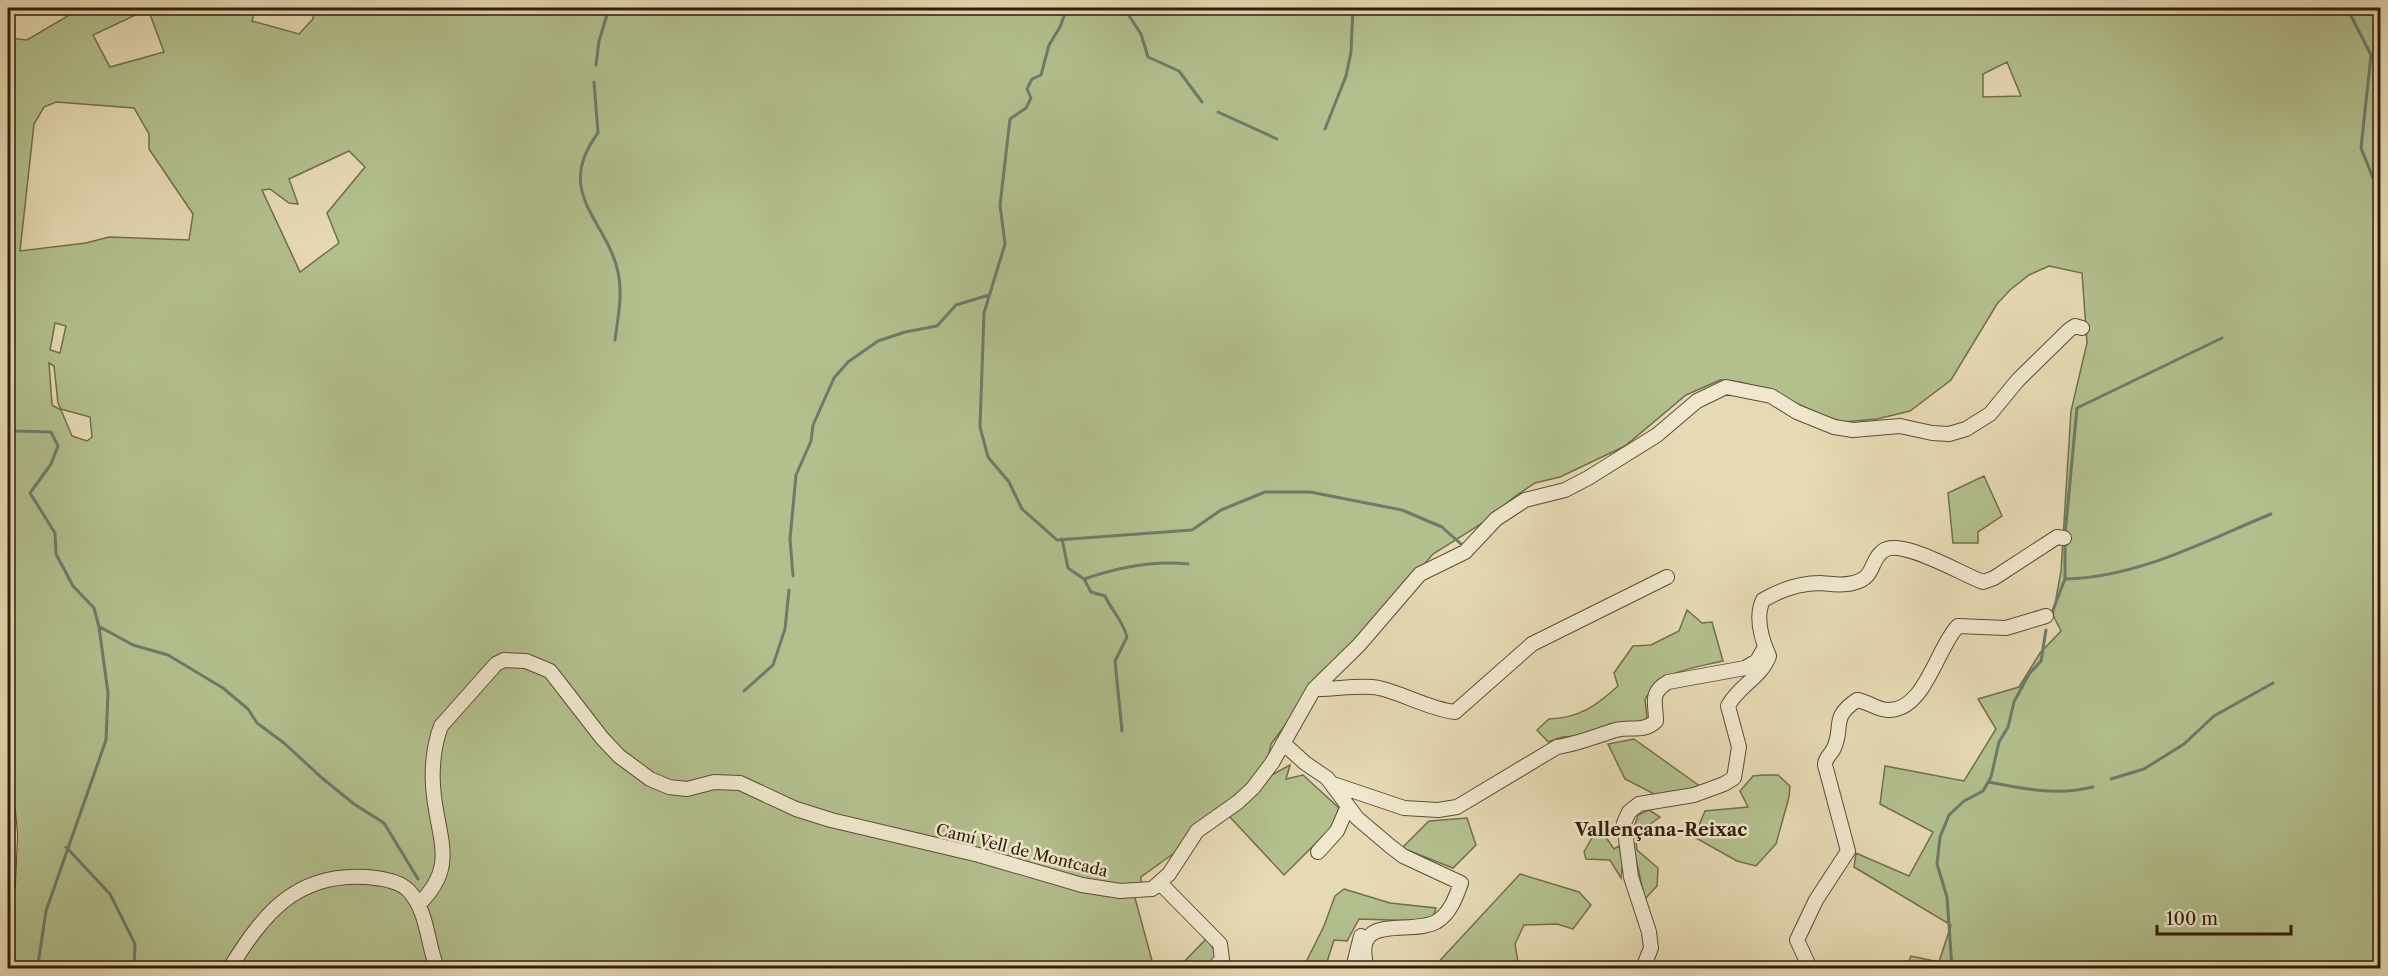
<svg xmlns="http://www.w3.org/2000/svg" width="2388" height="976" viewBox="0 0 2388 976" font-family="'Libre Caslon Text',serif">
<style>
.green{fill:#b3c08e;stroke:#726e4b;stroke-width:1.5;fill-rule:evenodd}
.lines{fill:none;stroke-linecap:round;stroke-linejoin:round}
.stream{stroke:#6d7b6a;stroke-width:3}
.minor-casing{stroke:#5e4c33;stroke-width:16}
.minor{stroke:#efe7ce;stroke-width:14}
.labels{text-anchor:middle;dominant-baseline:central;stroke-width:5;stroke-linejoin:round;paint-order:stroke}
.street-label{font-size:16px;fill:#301c08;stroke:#efe7ce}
.neighbourhood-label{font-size:18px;font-weight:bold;fill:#301c08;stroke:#efe7ce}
</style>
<rect width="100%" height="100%" fill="#e6dab4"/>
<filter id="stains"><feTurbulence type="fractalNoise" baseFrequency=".00333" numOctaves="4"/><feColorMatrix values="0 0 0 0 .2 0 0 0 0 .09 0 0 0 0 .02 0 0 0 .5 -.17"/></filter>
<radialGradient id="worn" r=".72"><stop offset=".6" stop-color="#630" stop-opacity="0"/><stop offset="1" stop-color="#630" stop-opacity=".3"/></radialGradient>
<path class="green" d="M77,8H256L252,21L299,34L313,19L314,8H2380V968H1906L1911,956L1939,962L1951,925L1854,867L1856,853L1909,876L1933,832L1880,804L1885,766L1964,781L1996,729L1978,699L2019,687L2040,653L2061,631L2053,615L2061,571L2071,411L2087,343L2082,273L2049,266L2029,275L2010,290L1997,304L1951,380L1910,411L1877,419L1843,422L1819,414L1773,392L1740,382L1720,380L1686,395L1625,446L1560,477L1535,483L1514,497L1489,519L1433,554L1294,713L1271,744L1267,763L1241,795L1177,851L1141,877V886L1135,898L1154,968H8V38L27,40L78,10ZM148,9L164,52L110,67L93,35ZM2007,62L2021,96L1983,97V74ZM56,102L134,108L149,134V149L193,214L189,240L109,237L86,243L20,251L34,124L44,107ZM349,151L365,167L327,213L339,243L300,272L262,190L270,189L289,203L298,204L289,179ZM55,323L66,326L60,353L50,350ZM49,363L54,366L58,403L61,409L90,417L92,437L87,441L72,436L61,410L52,405Z
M1984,476L2002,516L1978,532V543H1953L1948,493Z
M1687,610L1702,623L1712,622L1723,661C1693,668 1662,670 1645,699L1647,718L1641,723L1610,724L1580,736L1562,737L1548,742L1537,730L1549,719C1579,718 1596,706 1618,686L1614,673L1633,646L1651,645L1679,631Z
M1634,739L1701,787L1656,795L1625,779L1608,744Z
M1290,765L1286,779L1303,775L1339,808L1332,827L1284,875L1229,816L1268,777Z
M1763,775H1778L1790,786L1789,797L1776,844L1756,866L1737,861L1694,837L1705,811L1748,807L1740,791L1753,776Z
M1649,810L1660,817L1649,825L1636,841L1637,850L1658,868L1657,886L1645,899L1631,837L1638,815Z
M1467,818L1476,845L1453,868L1402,848L1429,821Z
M1601,830L1614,849L1619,846L1623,861L1621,878L1610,860L1586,859L1584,852L1594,834Z
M1520,874L1579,892L1591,905L1573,929L1557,924L1524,925L1515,944L1519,968H1433Z
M1344,889L1390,903L1436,908L1433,917L1423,921L1359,919L1347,941L1334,940L1325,968H1303L1324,926L1335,896Z
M1207,938L1217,955L1208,968H1178Z"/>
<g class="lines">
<path class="stream" d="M1067,8L1060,27L1049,45L1041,75L1032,79L1027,89L1031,98L1026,108L1010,119L1000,205L1005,244L984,313L980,427L988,457L1009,482L1022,509L1057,540L1192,530L1221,510L1265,492H1310L1402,510L1442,527L1461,544
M1124,8L1141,34L1148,57L1179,71L1202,102
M2347,8L2371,55L2361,148L2373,178
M596,65L599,41L609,8
M594,82L598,133C553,193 607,220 618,272C623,294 618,317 615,340
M1218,112L1277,139
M1325,129L1346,76L1351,52L1353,8
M8,424L15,431L51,432L58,446L51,464L30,493L55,533L56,554L73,586L94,608L99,627L108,693L106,740L46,911L38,964L34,968
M2065,535L2077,408L2222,338
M1062,539L1068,568L1084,579L1091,592L1105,596C1112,611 1123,621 1127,637L1115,661L1122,731
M793,576L790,539L796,475L811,441L813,425L834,378L848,362L878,341L905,332L937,326L956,305L989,295
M1084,579C1116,568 1154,560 1188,564
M2066,579C2139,577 2205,541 2271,514
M2053,610L2065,579V541
M100,627L133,645L168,655L223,688L248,709L257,723L284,743L322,778L354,804L384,823L418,879
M744,691L773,665L785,629L789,590
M2111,779L2144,769L2184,744L2214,716L2273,683
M1988,782C2025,789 2056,796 2093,787
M66,847L110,894L135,944L134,968
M1952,968L1947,897L1937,864L1940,837L1949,815L1964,801L1983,791L1991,777L1999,742L2008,727L2014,702L2029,674L2041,661L2046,630"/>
<g class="minor-casing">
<path id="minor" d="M1314,689C1335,690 1358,684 1379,688C1405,694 1429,709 1455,712L1532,644L1667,577
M1283,743L1305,763L1327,778L1357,818L1390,846L1403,856L1461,883C1456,897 1450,914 1436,922C1409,936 1351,911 1367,968
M1333,784L1404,808L1438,810L1457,807L1557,747C1578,744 1596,736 1616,730C1631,726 1643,733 1656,721C1656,703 1649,693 1668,682L1745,668L1757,661L1765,647
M8,811L10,835L8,885
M1318,852L1337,831L1348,806
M1161,884L1220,944L1222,959L1214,968
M419,904C457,867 439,841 434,796C431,774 433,747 441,726L496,664L504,660L526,661L550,671L602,738L619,756L650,779L669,787L687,789L714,782L740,783L796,809L831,820L979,855L1082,885L1120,891L1152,889L1169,874L1197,831L1238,802L1253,788L1272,763L1314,689L1359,645L1420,574L1465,552L1496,519L1525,500L1565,490L1588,478L1657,435L1697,401L1726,387L1771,396L1797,412L1834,427L1853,430L1900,426L1932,433L1949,434L1966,429L1990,414L2018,380L2069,330L2075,326L2082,328
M230,968C264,913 296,873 366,877C380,878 400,881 409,891C428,912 427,943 437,968
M1353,968L1361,936
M1643,968L1651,948L1649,932L1631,877L1624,823L1629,812L1639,804L1694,795L1724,784L1734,778L1739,747L1728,706C1738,686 1761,678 1769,656C1761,638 1755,617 1763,600C1782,589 1799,583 1820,583C1831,584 1842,586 1853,583C1876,578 1869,561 1883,551C1900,537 1963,575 1983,582L1994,578L2057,537L2064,538
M1810,968L1797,940L1816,900L1848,851L1825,765C1825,757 1831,755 1834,748C1844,726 1830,718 1857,700C1867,701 1877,710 1888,710C1925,711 1937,647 1958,626L2006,628L2046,616"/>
</g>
<use href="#minor" class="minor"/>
</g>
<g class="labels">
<g class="street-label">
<text transform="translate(1022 850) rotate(14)">Camí Vell de Montcada</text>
</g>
<g class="neighbourhood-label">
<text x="1661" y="830">Vallençana-Reixac</text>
</g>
</g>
<rect width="2388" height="976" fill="none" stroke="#e6dab4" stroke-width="30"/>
<rect x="9" y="9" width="2370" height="958" fill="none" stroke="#301c08" stroke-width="3"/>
<rect x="15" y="15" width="2358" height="946" fill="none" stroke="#301c08" stroke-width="1.5"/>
<path d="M2157 925v9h134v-9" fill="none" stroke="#301c08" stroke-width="3"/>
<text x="2166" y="925" font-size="18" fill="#301c08" stroke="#efe7ce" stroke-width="4.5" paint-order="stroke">100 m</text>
<rect width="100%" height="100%" filter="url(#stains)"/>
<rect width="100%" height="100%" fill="url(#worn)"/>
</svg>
